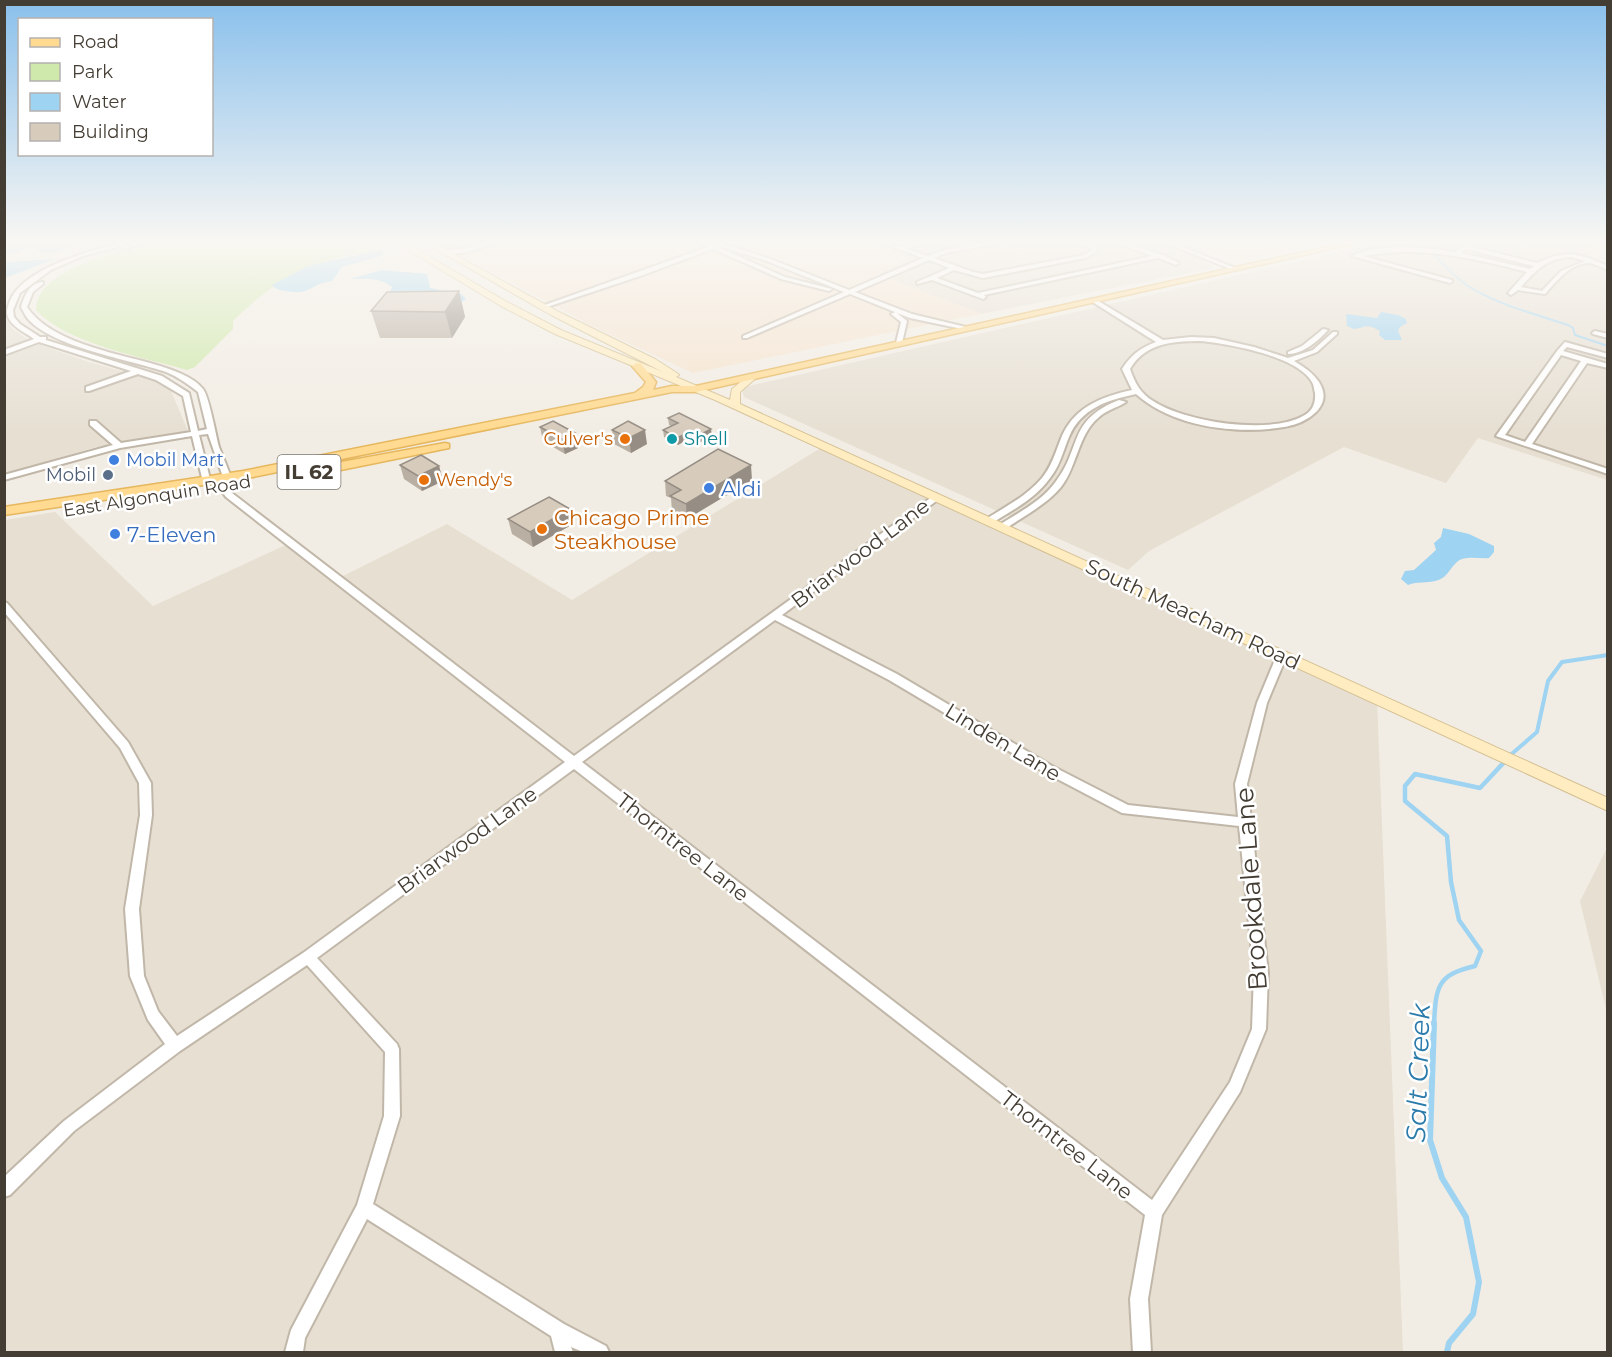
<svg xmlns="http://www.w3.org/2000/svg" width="1612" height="1357" viewBox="0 0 1612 1357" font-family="Montserrat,sans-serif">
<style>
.residential{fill:#e6dfd2}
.commercial{fill:#f5e3ce}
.green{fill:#cfe8ab}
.water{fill:#9ed3f1}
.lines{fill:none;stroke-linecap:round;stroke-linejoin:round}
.stream-far3{stroke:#9ed3f1;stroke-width:2}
.stream-far2{stroke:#9ed3f1;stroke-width:4}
.stream-far1{stroke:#9ed3f1;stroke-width:4.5}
.stream{stroke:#9ed3f1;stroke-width:6}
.street-casing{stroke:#c1b7a9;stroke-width:4}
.secondary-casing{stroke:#d4bf92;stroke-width:2}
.primary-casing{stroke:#e6b75e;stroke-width:3}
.street{fill:#fff;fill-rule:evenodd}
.secondary{fill:#ffedc1;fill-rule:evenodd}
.primary{fill:#ffda90;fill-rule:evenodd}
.wall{fill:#b9afa2}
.shaded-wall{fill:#968e84}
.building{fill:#d7cbbc;stroke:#968e84;stroke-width:1.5}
.food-dot{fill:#e8710a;stroke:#fff;stroke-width:2}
.culture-dot{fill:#0f9aa8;stroke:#fff;stroke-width:2}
.shop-dot{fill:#3f7fe0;stroke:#fff;stroke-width:2}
.service-dot{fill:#5c6f8a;stroke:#fff;stroke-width:2}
.labels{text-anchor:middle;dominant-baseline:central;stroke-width:5;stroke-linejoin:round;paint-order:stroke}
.far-food-label{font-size:18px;fill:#c56008;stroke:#fff;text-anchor:end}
.far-culture-label{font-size:18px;fill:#0d838f;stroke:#fff;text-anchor:start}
.far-shop-label{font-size:18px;fill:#366cbe;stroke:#fff;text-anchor:start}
.far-service-label{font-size:18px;fill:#4e5e75;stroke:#fff;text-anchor:end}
.far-street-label{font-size:18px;fill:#443d34;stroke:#fff}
.shield{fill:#fff;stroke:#7c7771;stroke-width:1.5}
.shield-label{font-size:20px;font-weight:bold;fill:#443d34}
.shop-label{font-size:21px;fill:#366cbe;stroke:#fff;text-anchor:start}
.food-label{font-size:21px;fill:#c56008;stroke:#fff;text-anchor:start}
.street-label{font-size:21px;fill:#443d34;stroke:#fff}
.near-street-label{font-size:26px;fill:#443d34;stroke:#fff}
.near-water-label{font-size:27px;font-style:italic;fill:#2a7aaa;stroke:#fff}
</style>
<rect width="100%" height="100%" fill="#f2ede4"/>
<path class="residential" d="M862,242H1156L1193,254L1213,266L1209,269L981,314L878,274L908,259Z
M1385,242H1561L1607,252V480L1478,438L1446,483L1344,447L1149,551L1128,570L744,397L742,390L749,386Z
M4,316L12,328L27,339L43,346L89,362L154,380L171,391L188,431L92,448L5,474Z
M824,446L1377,699L1403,1352H5V520L55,512L153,606L290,543L337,579L447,524L572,600Z
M1607,848V1013L1580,901Z"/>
<path class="commercial" d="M436,242H862L909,259L878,274L981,314L693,373L592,326Z
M1183,242H1326L1244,260L1224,256Z"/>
<path class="green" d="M168,242H384L391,246C318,261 287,268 233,321V329L195,367L187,370C143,357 67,344 36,310C35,267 134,246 168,242Z"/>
<path class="water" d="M26,242H61L72,246C63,252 48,254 37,252L39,248H28L16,253L5,254V248Z
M378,250L385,252L381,256L342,267L332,281C311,283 311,296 286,291C279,290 277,290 272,285L308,266Z
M55,259L5,278V262Z
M381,270L427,274L430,288L461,294L466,299L461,302L389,295L392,287C379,277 366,279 350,279Z
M1381,312L1398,315L1406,319L1407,323L1400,327L1398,331L1402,340H1385L1379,335L1380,331C1366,323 1367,327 1354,329L1347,326L1346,314L1377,318Z
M1443,528L1469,534L1494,546V552L1489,558C1478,559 1465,555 1457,562C1452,566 1449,573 1444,577C1433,585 1420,580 1408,585L1401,579L1405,571L1414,570L1436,550L1434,543L1441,537Z"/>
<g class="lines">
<path class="stream-far3" d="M1420,242C1438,255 1449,274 1468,286C1498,305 1535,314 1568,325L1573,328L1575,335L1608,346"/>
<path class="stream-far2" d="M1507,758L1537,732L1548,681L1562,662L1608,655"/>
<path class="stream-far1" d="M1434,1024C1436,986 1437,975 1475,966L1481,951L1459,920L1451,882L1447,836L1405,801V786L1415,774L1480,788L1509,757"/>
<path class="stream" d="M1434,1023L1430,1140L1442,1178L1466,1217L1479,1282L1473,1314L1449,1343L1447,1352"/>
<g class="street-casing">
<path id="street" d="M124,242H132L125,245L142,242H151L123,249L121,246L83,256L51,270L20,293L13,310L14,317L20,324L40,337H46V340L162,376L189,393L198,431L207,429L198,392C188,384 178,377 166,372C131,360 52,347 28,319C25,315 23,311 21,307C25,295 29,283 43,282V284L33,292L27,307C49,341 113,353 150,363C167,368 192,375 203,389C209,396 216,436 219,447C223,457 227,467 231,477L226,486L232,493L574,756L936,494L940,497L939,499L782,615L897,674L1052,766L1128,805L1238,817L1235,784L1257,703L1277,655L1278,653H1286L1287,655L1267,703L1247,784L1268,973L1266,1029L1240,1092L1162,1215L1148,1299L1151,1352H1133L1130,1299L1145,1215L574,769L317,958L397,1044L399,1049L400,1116L373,1204L564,1324L606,1346L609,1352H583L571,1347L573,1352H555L551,1336L367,1219L305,1338L303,1352H285L291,1330L357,1205L384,1116L385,1052L307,965L180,1051L74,1131L10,1195L4,1197V1177L64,1121L165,1044L148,1020L130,976L125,909L140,815L139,783L120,748L4,612V602L7,603L128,742L151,783L152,815L139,909L144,976L158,1011L177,1036L303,953L565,762L226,497L218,486L203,482L192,436L120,448L4,480V475L113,445L90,425V421H96L121,443L191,432L183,396L156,380L138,374L89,391H86V387L131,371L39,342L4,355V350L34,339C26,333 14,328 9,319C5,312 8,307 10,301C23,268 92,250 124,242ZM208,434L223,477L219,483L210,479L199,435ZM775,620L889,680L1044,772L1122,813L1239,826L1254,973L1252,1029L1230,1082L1152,1200L582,762Z
M488,242H496C482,249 457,257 442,252L445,250L462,249Z
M698,242H705L713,245H714L709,242H716L768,258L849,290L923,258L882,243L881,242C889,242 894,246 901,246C909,247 917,242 926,242L925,243L907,249L928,256C950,247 976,242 1000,242L997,244L946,253L934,258L973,272L983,274L1084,255L1092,250L1091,248L1074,243L1073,242H1081L1095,246L1098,251L1086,258L983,278L954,270L937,278L978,293L1152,256L1117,243L1116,242H1123L1163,255L1179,263L1176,265L1158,258L984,295L986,297L983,299L932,280L917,284V282L949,268L929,260L855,292L912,314L970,328L967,330L910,318L897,313L907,321L902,343L899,345L896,343L901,322L891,314L895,312L850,294L747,338H743V336L844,292L764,260L719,246L718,247L785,277L832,289L829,291L781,279L713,249L643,275L544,308L539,307L708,247Z
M1163,242H1170L1238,269L1233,270Z
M1465,245L1537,263L1554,256L1571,254L1586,257L1608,266V270C1602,268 1594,263 1589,263C1570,263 1556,282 1545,294L1518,290L1511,295L1508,293L1509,292L1527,272C1472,258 1420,245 1363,256L1452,280V282L1450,283L1352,256C1378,243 1427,247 1455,252ZM1466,249L1534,266L1530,269L1461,253ZM1571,257L1585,261L1561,271L1542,291L1521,287C1535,271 1547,258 1571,257Z
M1091,299H1095L1163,340L1191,337L1214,338L1254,347L1288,358L1313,350L1333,332H1337V334L1317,352L1294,361C1304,367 1312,372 1319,382C1335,407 1305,424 1284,427C1236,435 1173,427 1136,394C1108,400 1081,408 1069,437C1063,451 1060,466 1050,478C1036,498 1013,510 992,523H986V519C1005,507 1027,496 1042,478C1051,467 1055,454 1060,441C1072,408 1100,397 1132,390L1122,369C1131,355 1140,348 1156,342L1091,301ZM1201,341C1229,344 1300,356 1313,384C1314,387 1314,390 1315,393C1316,403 1312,412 1303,416C1269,435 1185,422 1153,401C1140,393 1135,383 1130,369C1145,343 1173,341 1201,341Z
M1323,329L1328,330C1318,341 1303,354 1288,354V352L1302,346Z
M1595,331L1608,334V338L1593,334L1592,333Z
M1565,342L1608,354V358L1567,347L1563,351L1608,364V368L1587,363L1532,444L1608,469V474L1496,436L1557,351ZM1561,355L1581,361L1525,442L1505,435Z
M1119,400L1126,402C1117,408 1106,410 1098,418C1078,435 1077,467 1061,487C1046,505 1024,516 1005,529H999V525C1018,513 1040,502 1054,484C1083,448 1066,421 1119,400Z"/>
</g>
<g class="secondary-casing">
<path id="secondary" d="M395,242H404L507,302L561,330L663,372L551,315L423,242H432L557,311L655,359L677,373L679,375L676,377L730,400L732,389L750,374H756V378L740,392V404L1608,798V811L715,400L555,334L501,306Z
M1569,242L1608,246V250L1572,244Z"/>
</g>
<g class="primary-casing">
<path id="primary" d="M1349,242H1362L696,392H672L243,479L4,515V507L243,471L635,393L643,387L646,382L632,366L637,363L641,364L656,382L653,390L672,386H696Z
M445,443L449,444V448L336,471L330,467L336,463Z"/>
</g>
<use href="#street" class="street"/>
<use href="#secondary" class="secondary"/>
<use href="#primary" class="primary"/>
</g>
<path class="wall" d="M459,291L465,317L452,338H380L371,311Z
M668,418L712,436L695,445L683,442L678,445L664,437L663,430L671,426L669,425Z
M540,427L578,448L565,454L543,441Z
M612,430L647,444L631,453L614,444Z
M400,465L439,466L443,481L422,491L404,479Z
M752,480L687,519L672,511L671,498L666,496L665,481Z
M570,509L573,524L533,547L512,534L508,519Z"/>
<path class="shaded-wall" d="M459,291L465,317L452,338L445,312Z
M711,429L712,436L695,445L694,438Z
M645,430L647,444L631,453L629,438Z
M575,433L578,448L565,454L562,439Z
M683,435V442L678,445L677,438Z
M751,465L752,480L687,519L686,504Z
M439,466L443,481L422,491L418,476Z
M570,509L573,524L533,547L530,532Z"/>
<path class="building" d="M459,291L445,312L371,311L387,292Z
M679,413L711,429L694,438L683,435L677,438L663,430L678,423L668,418Z
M553,421L575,433L562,439L540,427Z
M628,421L645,430L629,438L612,430Z
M718,449L751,465L686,504L670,496L681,490L665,481Z
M421,455L439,466L418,476L400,465Z
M549,497L570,509L530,532L508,519Z"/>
<linearGradient id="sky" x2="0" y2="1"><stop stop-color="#8ac0ec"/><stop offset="0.56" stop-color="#f9f7f3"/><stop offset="1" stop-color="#f9f7f3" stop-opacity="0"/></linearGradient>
<rect width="1612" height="432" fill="url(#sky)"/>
<g class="food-dot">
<circle cx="625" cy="439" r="6"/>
<circle cx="424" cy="480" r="6"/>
<circle cx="542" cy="529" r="6"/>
</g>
<circle class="culture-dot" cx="672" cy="439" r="6"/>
<g class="shop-dot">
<circle cx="114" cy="460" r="6"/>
<circle cx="709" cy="488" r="6"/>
<circle cx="115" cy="534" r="6"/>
</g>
<circle class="service-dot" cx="108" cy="475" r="6"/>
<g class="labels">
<g class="far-food-label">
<text x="613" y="439">Culver's</text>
<text x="436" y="480" text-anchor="start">Wendy's</text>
</g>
<g class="far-culture-label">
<text x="684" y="439">Shell</text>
</g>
<g class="far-shop-label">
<text x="126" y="460">Mobil Mart</text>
</g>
<g class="far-service-label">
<text x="96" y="475">Mobil</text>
</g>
<g class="far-street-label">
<text transform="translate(157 496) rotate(-9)">East Algonquin Road</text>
</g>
<rect class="shield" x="277.5" y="455" width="63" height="34" rx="4.5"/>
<g class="shield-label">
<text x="309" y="472">IL 62</text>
</g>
<g class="shop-label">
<text x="721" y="488">Aldi</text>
<text x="127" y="534">7-Eleven</text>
</g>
<g class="food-label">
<text x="554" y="517">Chicago Prime<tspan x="554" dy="24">Steakhouse</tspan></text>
</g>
<g class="street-label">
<text transform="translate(860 553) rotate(-37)">Briarwood Lane</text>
<text transform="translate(1193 614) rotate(25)">South Meacham Road</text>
<text transform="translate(1003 742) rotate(31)">Linden Lane</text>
<text transform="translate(467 840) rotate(-36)">Briarwood Lane</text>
<text transform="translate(683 847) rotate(38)">Thorntree Lane</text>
<text transform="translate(1067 1145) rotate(38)">Thorntree Lane</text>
</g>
<g class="near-street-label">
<text transform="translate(1251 889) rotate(-94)">Brookdale Lane</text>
</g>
<g class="near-water-label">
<text transform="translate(1418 1073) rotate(-88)">Salt Creek</text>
</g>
</g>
<rect width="1612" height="1357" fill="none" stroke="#443d34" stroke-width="12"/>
<rect x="18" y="18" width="195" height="138" fill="#ffffff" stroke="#b4b1ae" stroke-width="1.5"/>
<rect x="30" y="38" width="30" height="9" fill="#ffda90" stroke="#b4b1ae" stroke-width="1.5"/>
<text x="72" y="48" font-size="18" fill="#443d34">Road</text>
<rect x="30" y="63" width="30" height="18" fill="#cfe8ab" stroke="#b4b1ae" stroke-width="1.5"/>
<text x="72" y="78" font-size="18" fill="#443d34">Park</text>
<rect x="30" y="93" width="30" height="18" fill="#9ed3f1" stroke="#b4b1ae" stroke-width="1.5"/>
<text x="72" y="108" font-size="18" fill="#443d34">Water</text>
<rect x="30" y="123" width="30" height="18" fill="#d7cbbc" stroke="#b4b1ae" stroke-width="1.5"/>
<text x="72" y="138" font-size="18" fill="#443d34">Building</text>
</svg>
